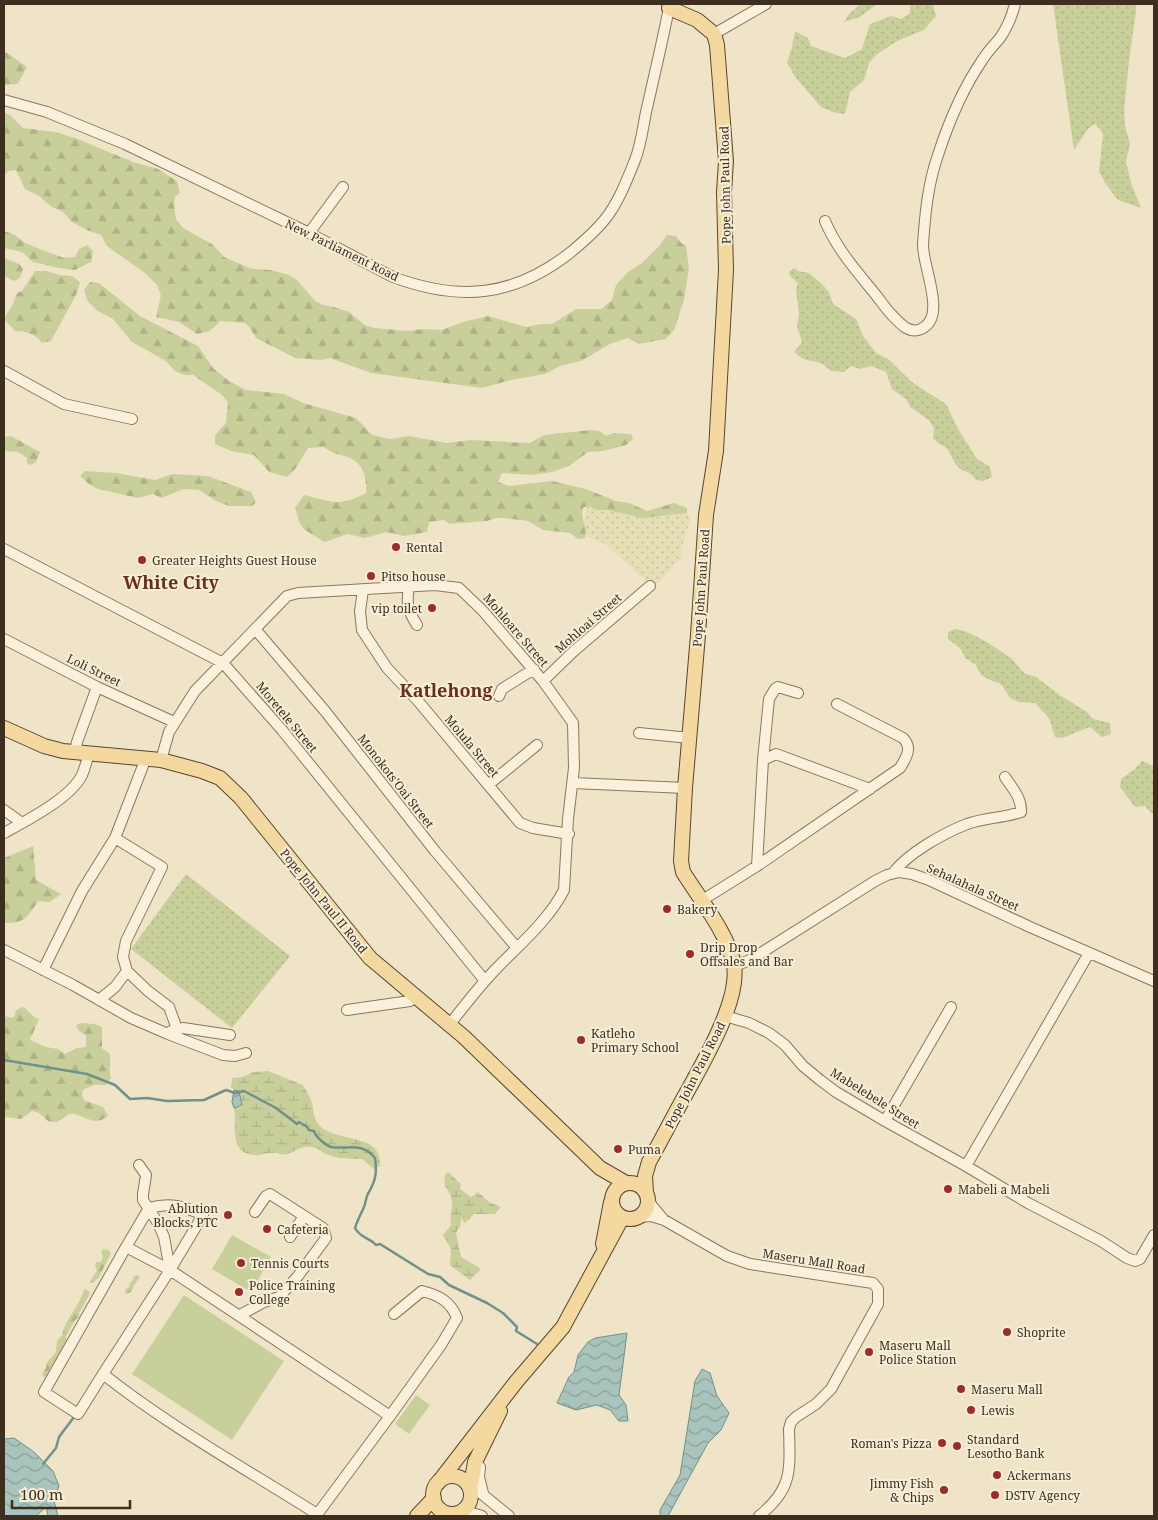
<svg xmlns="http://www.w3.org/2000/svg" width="1158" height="1520" viewBox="0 0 1158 1520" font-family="'Noto Serif',serif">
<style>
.farmland{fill:url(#farmland-dots)}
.green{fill:url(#green-dots)}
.forest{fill:url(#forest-firs)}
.wetland{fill:url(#wetland-marsh)}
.pitch{fill:#c9cf9b}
.water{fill:url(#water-waves);stroke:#6f938a}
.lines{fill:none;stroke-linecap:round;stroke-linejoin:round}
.stream{stroke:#6f938a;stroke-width:2.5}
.minor-casing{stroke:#8d765c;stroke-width:12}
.major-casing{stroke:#5b4430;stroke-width:16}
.minor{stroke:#faf1dc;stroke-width:10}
.major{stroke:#f3d9a0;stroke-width:14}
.poi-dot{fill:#9e2a2b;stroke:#f7eed8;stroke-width:2}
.labels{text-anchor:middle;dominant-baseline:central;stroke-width:4;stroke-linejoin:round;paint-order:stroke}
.street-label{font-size:12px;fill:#3d2e20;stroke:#f7eed8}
.poi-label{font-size:12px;fill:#3d2e20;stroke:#f7eed8;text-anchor:start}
.district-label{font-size:18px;font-weight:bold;fill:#6b2e1e;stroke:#f7eed8}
</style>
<defs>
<pattern id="farmland-dots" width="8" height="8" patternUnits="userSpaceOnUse" patternTransform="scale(1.25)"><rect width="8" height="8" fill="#e6deb5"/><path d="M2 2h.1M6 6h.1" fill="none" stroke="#c6bf9b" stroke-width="1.8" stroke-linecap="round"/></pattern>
<pattern id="green-dots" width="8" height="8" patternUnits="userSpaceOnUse" patternTransform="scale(1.25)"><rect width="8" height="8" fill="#c9cf9b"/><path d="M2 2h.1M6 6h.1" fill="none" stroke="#aeb285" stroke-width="1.8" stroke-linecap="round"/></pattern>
<pattern id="forest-firs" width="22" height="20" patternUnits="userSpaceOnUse" patternTransform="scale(1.25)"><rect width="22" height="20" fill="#c9cf9b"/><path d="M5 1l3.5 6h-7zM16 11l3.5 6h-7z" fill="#aeb285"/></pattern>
<pattern id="wetland-marsh" width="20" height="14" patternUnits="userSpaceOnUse" patternTransform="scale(1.25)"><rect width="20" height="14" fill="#c9cf9b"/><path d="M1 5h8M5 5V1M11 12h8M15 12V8" fill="none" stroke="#aeb285"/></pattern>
<pattern id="water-waves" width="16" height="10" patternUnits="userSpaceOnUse" patternTransform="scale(1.25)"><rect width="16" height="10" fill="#a9c4bc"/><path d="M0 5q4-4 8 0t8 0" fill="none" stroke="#8ba098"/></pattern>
</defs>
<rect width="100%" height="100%" fill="#f0e4c8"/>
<path class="farmland" d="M587,506L642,518L687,513L690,520L681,550L682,557L654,588L605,544L586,536L584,523Z"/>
<path class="green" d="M861,4H877L860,17L844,22L850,13Z
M910,4H933L936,16L924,30L897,41L876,55L869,63L864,80L850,92L845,114L836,113L821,107L796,78L787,63L792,47L795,31L808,38L811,46L845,58L862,49L870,24L891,16L901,19L910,13Z
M1053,4H1136V12L1129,61L1124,112L1125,125L1130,144L1126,162L1132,186L1141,208L1118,200L1105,183L1099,171L1103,133L1095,124L1088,129L1074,150Z
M794,268L798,271L809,273L822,284L829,292L833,304L856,319L863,336L876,353L888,359L913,383L946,404L958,429L977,459L990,467L992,477L983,481L976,480C969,470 967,474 959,468C953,462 951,454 946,447L939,444L933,438L934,428L929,420L910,407L907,400L892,389L886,372L871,366L860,369L851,366L844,372L831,371L821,363L803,359L794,352L802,342L797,326L799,314L796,290L798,283L790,276L789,272Z
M956,629L965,631L987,642L1012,659L1024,673L1036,677L1061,696L1087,712L1093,719L1110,723L1111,734L1102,737L1090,727L1062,738L1055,737L1049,718L1035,703L1019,702L1010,698L1001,684L992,681L981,675L976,665L965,658L961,649L948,639V632Z
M1142,761L1154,766V814L1150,812L1145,806L1135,807L1120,787L1121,779L1135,769Z
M186,874L290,956L232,1028L131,949Z"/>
<path class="forest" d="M4,51L27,67L18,84L4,85Z
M4,112L11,116L23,128L55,132L75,138L133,162L158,169L177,181L180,193L175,197L174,205L176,219L183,228L212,244L224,257L252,269L271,270L289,275L297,280L315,301L323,305L334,307L349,312L365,325L374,328L408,331L424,329L442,330L463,322L488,316L526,327L541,324H552L576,309H601L612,300L616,285L628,272L642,263L659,246L667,235L676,236L681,243L686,246L689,268L684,300L674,330L666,339L639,344L628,338L610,344L581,361L560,366L545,374L511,380L482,388L371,373L330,358L321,360L295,358L256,338L250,328L245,323L220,321L210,331L197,334L179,322L156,317L161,295L157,285L145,273L107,246L101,235L87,230L72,222L63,212L52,207L39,196L25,189L16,170L8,171L4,176Z
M4,231L15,235L25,243L37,248L64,258L75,257L79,249L87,245L93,251L91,262L75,270L59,268L33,262L22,252L4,248Z
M4,258L19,264L23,269L20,278L14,281L4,276Z
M35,271H46L60,275L72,276L80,282L76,295L51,341L42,343C35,334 27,331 15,331L4,319L13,304L17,293L22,291Z
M90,282L99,283L140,316L198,346L213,368L229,381L246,390L284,394L303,403L356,418L372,435L390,439L409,436L447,443L471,440L530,443L544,435L590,430L600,431L606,436L614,433L631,434L633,439L626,445L603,451L588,452L569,466L552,472L533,475L502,473L498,482L509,486L552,481L586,489L616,501L629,503L647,511L674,503L687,508V513L642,518L607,510H597L587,506L583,508C580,519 588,528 585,538L578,539L570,533L543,530L528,521L503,518H496L487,521L450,524L444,520L429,522L427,532L404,536L387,532L365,538L347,534L325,542L305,530L300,524L295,508L304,495C332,502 339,507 366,493C367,479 364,464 350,458C338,453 336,456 324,447L308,448L296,468L287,477L269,472L254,455L231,451L215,444V435L226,423L228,402L222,395L193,375H184L175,371L166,361L132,342L113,319L96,310L87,300L84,290Z
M11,436L40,452L36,462L31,465L27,463V458L18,452L4,451V437Z
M85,471L116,473L155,480L172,474L208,476L251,492L256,502L252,506H229L216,501L199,490L184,489L161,498L153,494L138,498L98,489L90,485L80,476Z
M33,846L36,880L61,894L50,902L38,901C28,917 24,924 4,923V858Z
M23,1007C30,1011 31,1017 39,1019L30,1040L46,1047L58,1049L65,1054L77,1048L86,1047V1036L79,1031L76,1026L80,1023L95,1024L102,1027V1048L110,1054C111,1065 108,1066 111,1078L106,1085H94L83,1090L82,1095L84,1100L103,1107L108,1116C96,1126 87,1118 75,1114C66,1112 62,1123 53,1122C46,1122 45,1117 40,1114C38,1112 35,1112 32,1111L21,1119L4,1117V1016L14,1018L16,1010Z
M103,1249L108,1250L111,1253L99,1277L93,1283L90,1282L97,1270L95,1265L96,1262H101L103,1257L101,1252Z
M138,1275L140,1278L136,1282L131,1292L126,1294L125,1290L129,1287L130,1283L133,1280L134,1276Z
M86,1289L90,1293C87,1298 82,1310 79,1312V1317C72,1321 71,1330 66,1336V1343L62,1348L63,1351L55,1364L49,1369L48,1375L44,1377L42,1374L46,1368V1364L56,1352C57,1346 55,1340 62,1336C65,1319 79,1307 84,1290Z"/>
<path class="wetland" d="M268,1071L303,1085C306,1090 310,1097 312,1103C314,1112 313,1120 321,1127C340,1143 383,1133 380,1166L374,1169L362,1159C351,1159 341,1159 331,1156C324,1154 317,1147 310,1147C301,1146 296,1151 288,1154C282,1156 276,1152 269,1153C265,1153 262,1155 258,1155C227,1156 237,1126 234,1108L242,1106L239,1091L234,1090L231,1087L232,1078L243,1077L253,1072Z
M448,1172L461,1184L460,1189L471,1197L478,1192L489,1202L501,1207L495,1214H474L465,1223L461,1218L460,1227L456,1232L461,1257L481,1269L470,1280L450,1265L451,1249L443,1235L451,1225C449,1216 454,1205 451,1197C447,1185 443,1191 445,1175Z"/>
<path class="pitch" d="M232,1235L271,1257L251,1292L212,1269Z
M184,1295L284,1361L232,1440L132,1374Z
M416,1395L430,1405L409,1434L395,1424Z"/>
<path class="water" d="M234,1090L239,1091L242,1105L234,1108L232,1102Z
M627,1333L619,1395L626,1405L628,1421H619L610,1410L597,1405L576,1410L557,1403L569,1377L574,1372L578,1355L588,1342L595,1338Z
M702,1369L710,1373L717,1396L729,1413L721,1430L708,1443L668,1516H660V1510L680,1475L695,1381Z
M14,1438L34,1452L53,1471L59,1486L54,1501L58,1516H48L46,1507L36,1516H4V1439Z"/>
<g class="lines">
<path class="stream" d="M4,1060L87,1074L115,1085L130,1099L147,1098L167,1101L204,1100L226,1090L235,1093L244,1091L276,1108L297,1124L299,1122L306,1126L309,1130L314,1131C316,1137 325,1145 331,1147C347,1150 362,1141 375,1158C377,1171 376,1180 369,1192C366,1196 366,1202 364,1207C361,1214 357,1221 355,1228C360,1238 369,1237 376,1245L380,1244L428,1274L440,1277L449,1285L487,1303L503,1313L517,1327L516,1331L537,1344
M43,1464L56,1448L59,1437L74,1417"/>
<g class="minor-casing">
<path id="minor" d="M714,34L766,4
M4,100L47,112L125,144L309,233L393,277C460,302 514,297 571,252C583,242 596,231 606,218C619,201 627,180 635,160C641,145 643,127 646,112C654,77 662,43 669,8
M825,221C836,247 853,267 871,289C878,297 883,305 890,313C898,321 908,335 921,329C948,318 922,266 923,244C925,215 928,183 938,155C949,121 963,88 983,59C988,51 994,45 1000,38C1007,28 1012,16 1015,4
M309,233L343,187
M4,371L64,404L132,419
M4,549L223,663L282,730L485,981
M409,587C406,604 408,611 417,625
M363,590L360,611L362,630L387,668L418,701L520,823L533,828L569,834
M255,629L325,711L435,851L517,948
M4,639L97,687L174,722
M543,681L574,651L650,586
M499,696L502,689L534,669
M639,733L690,738
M75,752L77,742L97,687
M161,760L169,732L195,691L287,596L298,593L435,585L459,588L483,611L543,681L573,723L574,768L568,819L564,890C549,920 517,947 494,971C478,988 464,1006 450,1024
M763,760L776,754L870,789
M573,783L685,788
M488,785L537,745
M4,810L22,823
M4,833C26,821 71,798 82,775C85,768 87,760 89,753
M115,838L162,867L126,941L123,957L127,971L148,991L169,1007L177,1029
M757,866L763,760L769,699L775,689L778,687L798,693
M893,873C908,853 944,833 967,824C984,818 1003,818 1021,812C1022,798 1012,788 1005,777
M701,901L757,866L900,768C906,758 913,748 903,738L837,704
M4,950L73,985L131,1018L168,1034L223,1055L235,1056L246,1053
M735,966L750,960L875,881L887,875L899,872L912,874L929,880L1030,927L1154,981
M43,970L82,891L115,838L146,758
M99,1000L115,987L127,971
M347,1010L410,1001L415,996
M725,1016L749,1023L769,1033L785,1045L803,1066L820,1080L836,1092L885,1121L966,1166L1028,1203L1101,1241L1127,1258L1135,1261L1140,1259L1154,1235
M171,1031L183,1028L230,1035
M885,1121L951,1007
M139,1165L146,1175L143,1194V1200L158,1223L164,1237L170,1270
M966,1166L1089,953
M648,1197L652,1206L663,1219
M639,1217L651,1216L664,1220L727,1256L750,1264L866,1282L873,1283L878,1289V1304L831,1389L816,1404L796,1417L791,1422L789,1429C790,1470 793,1489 759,1516
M290,1237L304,1216
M126,1247L149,1208C170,1202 183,1206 203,1215L170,1270
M240,1315L264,1302L279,1297L298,1276L326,1238L323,1228L270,1194L266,1196L255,1212
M103,1374L78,1414L44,1392L126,1247L170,1270
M390,1416L441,1345L457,1318C451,1302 439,1295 422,1291L394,1314
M480,1467L479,1477L483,1493
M477,1490L509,1516
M462,1510L482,1516
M316,1516L390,1416L170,1270L103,1374C170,1427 246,1469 317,1514"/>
</g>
<g class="major-casing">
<path id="major" d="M4,728L44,746L63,751L161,760L202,771L220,778L241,798L370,958L464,1037L600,1168L626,1183
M612 1201a18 18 0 1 1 36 0a18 18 0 1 1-36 0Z
M646,1192L645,1176L649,1162C662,1139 674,1115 687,1092C704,1061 740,1000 734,965C729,935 699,898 683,872L681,861L685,788L698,635L706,515L716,451L726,270L724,192L726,161L717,45L714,34L697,20L669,8L670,4
M603,1244L611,1202
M433 1495a19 19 0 1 1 38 0a19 19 0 1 1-38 0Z
M438,1483L516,1382L563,1327L622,1218
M469,1487L471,1484L475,1462L500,1411
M417,1516L434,1498"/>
</g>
<use href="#minor" class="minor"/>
<use href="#major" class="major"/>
</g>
<g class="poi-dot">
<circle cx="396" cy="547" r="5"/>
<circle cx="142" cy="560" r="5"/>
<circle cx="371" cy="576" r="5"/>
<circle cx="432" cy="608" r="5"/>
<circle cx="667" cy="909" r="5"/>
<circle cx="690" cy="954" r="5"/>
<circle cx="581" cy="1040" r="5"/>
<circle cx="618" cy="1149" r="5"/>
<circle cx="948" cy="1189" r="5"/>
<circle cx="228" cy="1215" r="5"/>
<circle cx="267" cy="1229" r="5"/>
<circle cx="241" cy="1263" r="5"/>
<circle cx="239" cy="1292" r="5"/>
<circle cx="1007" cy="1332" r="5"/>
<circle cx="869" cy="1352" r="5"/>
<circle cx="961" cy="1389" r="5"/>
<circle cx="971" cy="1410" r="5"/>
<circle cx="942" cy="1443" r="5"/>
<circle cx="957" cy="1446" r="5"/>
<circle cx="997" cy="1475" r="5"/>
<circle cx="944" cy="1490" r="5"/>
<circle cx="995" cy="1495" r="5"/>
</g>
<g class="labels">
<g class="street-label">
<text transform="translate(725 185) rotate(-91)">Pope John Paul Road</text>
<text transform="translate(342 250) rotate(26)">New Parliament Road</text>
<text transform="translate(701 588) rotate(-86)">Pope John Paul Road</text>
<text transform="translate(588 623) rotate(-41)">Mohloai Street</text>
<text transform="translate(516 630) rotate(49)">Mohloare Street</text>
<text transform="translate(94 670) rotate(26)">Loli Street</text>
<text transform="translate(287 717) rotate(50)">Moretele Street</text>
<text transform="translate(472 746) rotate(50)">Molula Street</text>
<text transform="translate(396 781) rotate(52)">Monokots'Oai Street</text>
<text transform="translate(973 887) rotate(24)">Sehalahala Street</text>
<text transform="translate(324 901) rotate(51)">Pope John Paul II Road</text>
<text transform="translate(695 1075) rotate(-63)">Pope John Paul Road</text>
<text transform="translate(875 1098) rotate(32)">Mabelebele Street</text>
<text transform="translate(814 1261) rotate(9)">Maseru Mall Road</text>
</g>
<g class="poi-label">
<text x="406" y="547">Rental</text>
<text x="152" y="560">Greater Heights Guest House</text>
<text x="381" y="576">Pitso house</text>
<text x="422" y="608" text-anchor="end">vip toilet</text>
<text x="677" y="909">Bakery</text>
<text x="700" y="947">Drip Drop<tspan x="700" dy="14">Offsales and Bar</tspan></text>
<text x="591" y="1033">Katleho<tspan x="591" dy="14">Primary School</tspan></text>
<text x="628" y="1149">Puma</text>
<text x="958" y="1189">Mabeli a Mabeli</text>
<text x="218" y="1208" text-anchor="end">Ablution<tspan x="218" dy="14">Blocks, PTC</tspan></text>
<text x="277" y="1229">Cafeteria</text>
<text x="251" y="1263">Tennis Courts</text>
<text x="249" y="1285">Police Training<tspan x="249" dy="14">College</tspan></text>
<text x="1017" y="1332">Shoprite</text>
<text x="879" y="1345">Maseru Mall<tspan x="879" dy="14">Police Station</tspan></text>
<text x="971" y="1389">Maseru Mall</text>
<text x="981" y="1410">Lewis</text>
<text x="967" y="1439">Standard<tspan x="967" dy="14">Lesotho Bank</tspan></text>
<text x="932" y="1443" text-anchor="end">Roman's Pizza</text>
<text x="1007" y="1475">Ackermans</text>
<text x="934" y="1483" text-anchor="end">Jimmy Fish<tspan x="934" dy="14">&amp; Chips</tspan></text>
<text x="1005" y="1495">DSTV Agency</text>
</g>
<g class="district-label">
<text x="171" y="582">White City</text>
<text x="446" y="690">Katlehong</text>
</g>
</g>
<rect width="1158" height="1520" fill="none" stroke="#3d2e20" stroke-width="10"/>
<path d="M12 1500v8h118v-8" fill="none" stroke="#3d2e20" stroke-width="2.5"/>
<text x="20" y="1500" font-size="15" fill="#3d2e20" stroke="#f7eed8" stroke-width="4" paint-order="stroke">100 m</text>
</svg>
